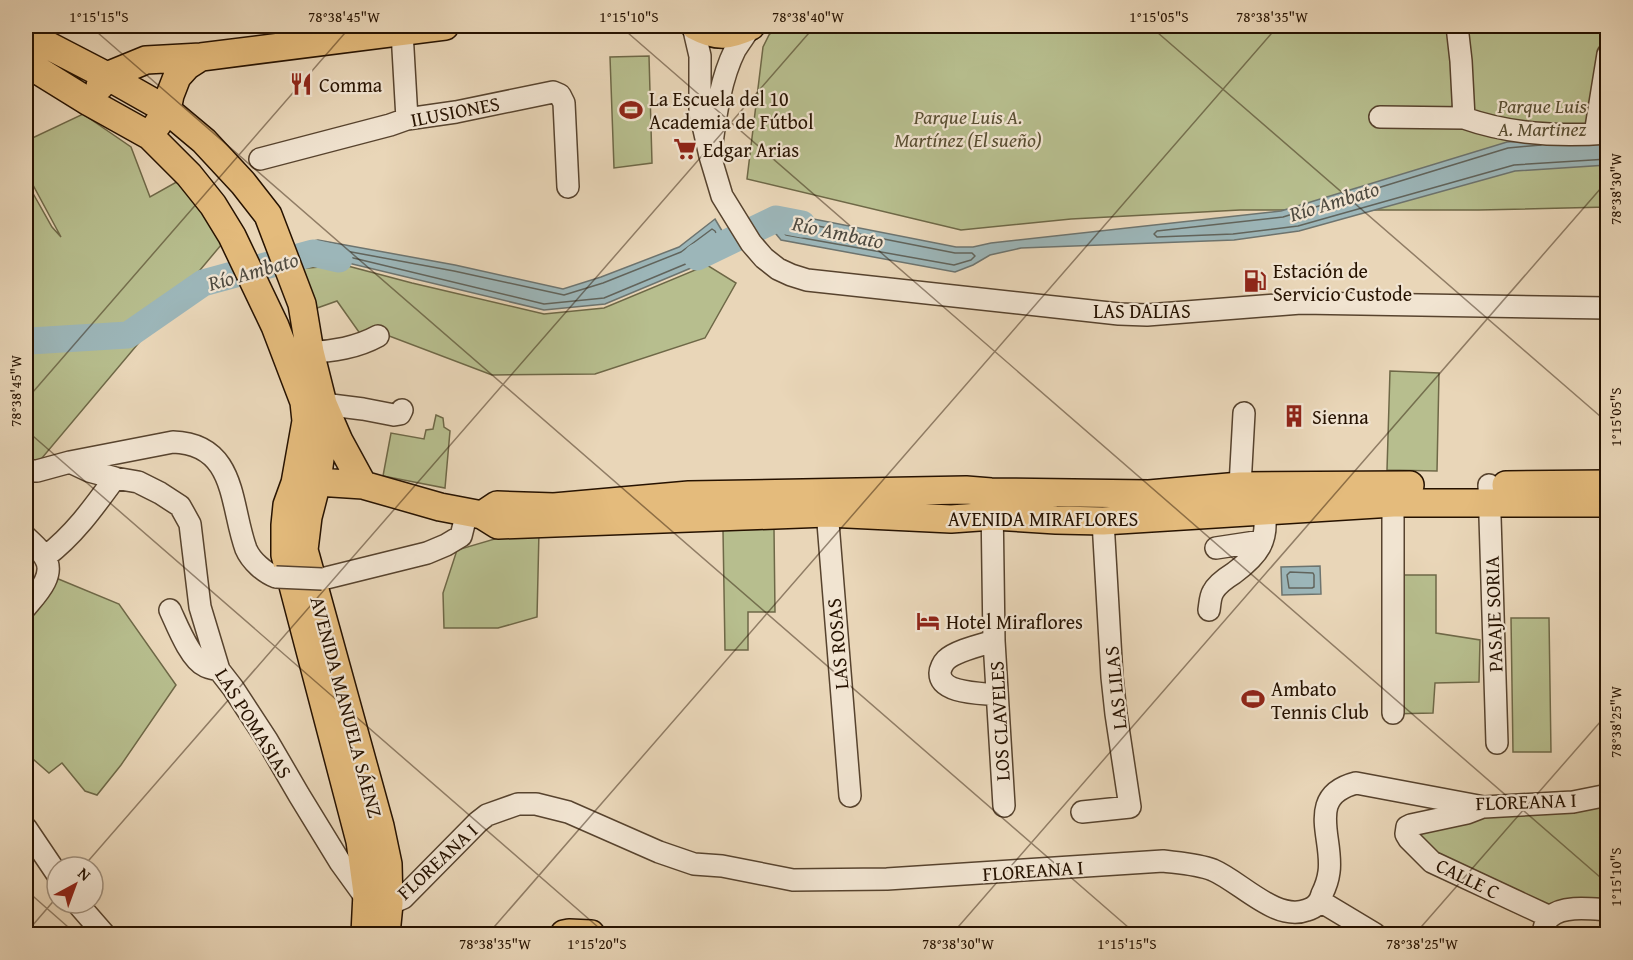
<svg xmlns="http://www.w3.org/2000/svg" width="1633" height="960" viewBox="0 0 1633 960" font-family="'Gentium Book Plus',serif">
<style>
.green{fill:#b7be8e;stroke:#6e6847;stroke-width:1.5}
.water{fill:#9cb6b9;stroke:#6d746f;stroke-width:1.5}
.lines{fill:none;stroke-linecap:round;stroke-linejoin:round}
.shore{stroke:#61645c;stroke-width:1.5}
.river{stroke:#9cb6b9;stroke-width:27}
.minor-casing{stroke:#57432e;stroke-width:24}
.major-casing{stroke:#261200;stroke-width:30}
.minor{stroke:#f1e4d1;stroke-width:21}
.major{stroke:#e4bb7c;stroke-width:27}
.minor-bridge-casing{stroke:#57432e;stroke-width:24;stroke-linecap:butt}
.minor-bridge{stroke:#f1e4d1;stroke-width:21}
.ticks{fill:none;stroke:#261200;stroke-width:1.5;stroke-opacity:0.45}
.labels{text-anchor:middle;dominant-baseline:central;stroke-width:4.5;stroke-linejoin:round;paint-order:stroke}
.poi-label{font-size:20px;fill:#261200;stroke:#f1e4d1;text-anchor:start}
.park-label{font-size:20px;font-style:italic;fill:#594e32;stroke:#f1e4d1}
.street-label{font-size:20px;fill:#261200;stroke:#f1e4d1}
.water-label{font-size:21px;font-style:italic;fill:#4f4b41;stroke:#f1e4d1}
.neatline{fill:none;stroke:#261200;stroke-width:2}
.ticks-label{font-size:15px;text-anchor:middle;fill:#261200}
</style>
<rect width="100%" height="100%" fill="#e9d6b8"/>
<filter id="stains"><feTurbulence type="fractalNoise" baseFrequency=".00333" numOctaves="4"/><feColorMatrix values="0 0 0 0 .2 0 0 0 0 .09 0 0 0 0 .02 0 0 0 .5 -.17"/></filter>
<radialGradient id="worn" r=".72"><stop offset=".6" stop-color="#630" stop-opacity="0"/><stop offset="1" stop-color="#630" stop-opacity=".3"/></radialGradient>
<path class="green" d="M777,26H1607V207L1479,210H1240L1071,219L961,230L747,179L763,47L769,35Z
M649,56L652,163L614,168L610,57Z
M83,114L131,147L150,197L189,175L232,232L26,477V181L52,227L61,237L26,172V141Z
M344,265L412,283L544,314L604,308L707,265L736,283L705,338L595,374L492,375L384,334L361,335L337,301L306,312L296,269Z
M1390,371L1439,373L1437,471L1387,470Z
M436,415L443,418L444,427L450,431L445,488L383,476L391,433L424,439L426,430L433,429Z
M774,529L775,612H748V650H725L723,530Z
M522,531H539L537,617L498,628H444L443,593L457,550Z
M1389,575H1436V633L1480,640L1479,682L1435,683L1433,713L1389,714Z
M56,578L119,604L176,685L121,765L97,795L85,791L62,763L49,773L26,753V608Z
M1549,618L1551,752H1513L1511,618Z
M1607,794V913L1565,901L1544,905L1442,861L1413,832L1416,829Z"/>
<path class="water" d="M1607,135V165L1515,171L1299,231L1234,240L1021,248L990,255L973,265L955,272L781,240L762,217L778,212L956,247H973L991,243L1281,211L1507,142Z
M715,219L731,246L703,263L605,304L544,310L344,262L302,264L303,243L318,240L455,265L563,289L601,277L679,247Z
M1320,566L1321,594L1282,595L1281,567Z"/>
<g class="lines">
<path class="shore" d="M1541,145L1508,148L1283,217L1157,231L1154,234L1157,237L1233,234L1298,226L1514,165L1608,159
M777,218L955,253H972L975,256L971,260L954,265L786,235L775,223Z
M712,229L715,231L721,244L700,258L604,298L544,304L345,256L311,257L309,255L310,248L319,246L454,271L564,295L603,283L681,252Z
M1290,572L1313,573L1314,575V587L1312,588H1289L1287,575Z"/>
<path class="river" d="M697,257L776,219L802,224
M26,339L30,341L128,335L203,283L313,253L339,259"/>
<g class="minor-casing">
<path id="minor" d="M693,26L700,56V112L710,156L722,196L751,243L764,258L778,269L791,275L807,280L1119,314L1147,315L1301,303L1608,308
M1457,26L1461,61L1464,118C1509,134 1559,137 1608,133
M402,32L407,119
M1380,117L1464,118
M1595,134L1608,54
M712,143C716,113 721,78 735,50C740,42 746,34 751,26
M260,159L390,125L407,119L456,112L553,92L560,95L564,103L568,187
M310,352C332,352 358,347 378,336
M323,404L363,409L394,415L400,414L402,410
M70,462L89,471L115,478L138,482L160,493L180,506L190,524L200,607L219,670L233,688L267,740L299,795L340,862L366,898L389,904L403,898L478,822L487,815L518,804H536L568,812L659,852L694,864L722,866L793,880L887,879L1163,861C1179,863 1198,864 1213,870C1241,882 1276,922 1307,910C1315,908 1320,902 1322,894C1325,888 1328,880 1329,872C1334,839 1305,796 1356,783L1484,807L1573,802L1608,795
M26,471H37L70,462L173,442C237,444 230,506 246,549C251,561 265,573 276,577
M1489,485L1497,743
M826,498L850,796
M1242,499L1240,486L1244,413
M992,502L994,641L1004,806
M1393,503V713
M26,537C32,543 41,550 45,558C56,575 36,595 26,607
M1216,548L1262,541
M45,557C74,535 94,507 115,478
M322,579L427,553L446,545L461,536L464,524L466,510
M170,610C177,625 190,659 205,666C209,668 215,669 219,670
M1209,610C1210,604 1210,597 1213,592C1217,584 1226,578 1234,573C1258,555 1269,541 1264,511
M994,641C981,645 955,651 946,660C943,663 940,669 940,673C940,694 982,693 997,695
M1480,808L1467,813L1411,825L1407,827L1406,834L1409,839L1432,862L1550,917
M1082,812L1130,807L1116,714L1112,677L1103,521
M26,828L57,874
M1320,901L1375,934
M77,903L104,934
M1543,934C1544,928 1545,921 1550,917C1563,905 1592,909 1608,910"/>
</g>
<g class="major-casing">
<path id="major" d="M695,26C717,38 729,36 751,26
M26,34L107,76L167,110L204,141L243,183L268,215L302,304L310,352L323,404L339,441L363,485
M26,63L89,102L150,136L189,175L213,205L232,236L275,326L304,402L306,421L295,483L287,505L285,525V555L360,841L367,893L365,934
M100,86L107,76L146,60L201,57L445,26
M157,125L167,110L170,95L177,77L187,66L201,57
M326,412L317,482L308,517L304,550L380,826L388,864L389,904L386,934
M295,483L317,482L363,485L440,507L482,515L498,525L827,513L951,519L993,516L1056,520L1103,521L1393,503H1608
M1506,485L1608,484
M482,515L497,505L554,507L689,495L966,490L991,492L1149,494L1240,486L1410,485
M564,934L569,933L591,934"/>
</g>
<use href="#minor" class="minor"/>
<use href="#major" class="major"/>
<g class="minor-bridge-casing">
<path id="minor-bridge" d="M276,577L322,579"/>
</g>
<use href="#minor-bridge" class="minor-bridge"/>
</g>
<path class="ticks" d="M90,26L1136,934M620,26L1608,884M1150,26L1608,423M26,400L351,26M26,430L606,934M83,867L815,26M26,890L76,934M26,933L57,897M488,934L1278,26M952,934L1608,180M1415,934L1608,713"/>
<defs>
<g id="restaurant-bare" transform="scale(1.8)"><path d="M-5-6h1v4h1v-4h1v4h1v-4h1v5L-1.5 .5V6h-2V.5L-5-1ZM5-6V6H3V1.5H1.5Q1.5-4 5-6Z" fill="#8f2418" stroke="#f1e4d1" stroke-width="2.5" paint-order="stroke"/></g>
<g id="stadium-bare" transform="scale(1.8)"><path d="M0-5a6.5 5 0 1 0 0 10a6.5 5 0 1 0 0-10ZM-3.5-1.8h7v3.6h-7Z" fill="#8f2418" stroke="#f1e4d1" stroke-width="2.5" paint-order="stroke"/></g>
<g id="supermarket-bare" transform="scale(1.8)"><path d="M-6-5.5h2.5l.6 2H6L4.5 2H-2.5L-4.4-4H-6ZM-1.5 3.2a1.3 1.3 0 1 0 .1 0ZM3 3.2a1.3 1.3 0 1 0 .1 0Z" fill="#8f2418" stroke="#f1e4d1" stroke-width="2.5" paint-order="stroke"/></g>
<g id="fuel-bare" transform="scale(1.8)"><path d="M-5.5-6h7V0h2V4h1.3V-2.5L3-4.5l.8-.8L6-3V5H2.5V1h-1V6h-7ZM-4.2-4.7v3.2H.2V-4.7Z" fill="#8f2418" stroke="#f1e4d1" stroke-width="2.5" paint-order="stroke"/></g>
<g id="building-bare" transform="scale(1.8)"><path d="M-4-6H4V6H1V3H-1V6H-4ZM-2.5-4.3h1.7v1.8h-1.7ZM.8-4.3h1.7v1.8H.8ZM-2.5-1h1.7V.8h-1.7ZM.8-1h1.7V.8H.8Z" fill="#8f2418" stroke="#f1e4d1" stroke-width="2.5" paint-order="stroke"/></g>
<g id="hotel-bare" transform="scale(1.8)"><path d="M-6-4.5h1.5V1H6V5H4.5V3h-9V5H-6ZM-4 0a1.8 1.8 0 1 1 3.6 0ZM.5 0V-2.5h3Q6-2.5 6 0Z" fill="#8f2418" stroke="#f1e4d1" stroke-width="2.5" paint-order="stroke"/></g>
</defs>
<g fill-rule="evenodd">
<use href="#restaurant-bare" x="301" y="84"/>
<use href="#stadium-bare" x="631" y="110"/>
<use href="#supermarket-bare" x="685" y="149"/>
<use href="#fuel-bare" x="1255" y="281"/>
<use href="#building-bare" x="1294" y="416"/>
<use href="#hotel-bare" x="928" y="621"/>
<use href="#stadium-bare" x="1253" y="699"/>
</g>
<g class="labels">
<g class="poi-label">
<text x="319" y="84">Comma</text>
<text x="649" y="98">La Escuela del 10<tspan x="649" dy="23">Academia de Fútbol</tspan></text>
<text x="703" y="149">Edgar Arias</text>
<text x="1273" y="270">Estación de<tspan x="1273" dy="23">Servicio Custode</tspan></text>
<text x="1312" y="416">Sienna</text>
<text x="946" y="621">Hotel Miraflores</text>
<text x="1271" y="688">Ambato<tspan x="1271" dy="23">Tennis Club</tspan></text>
</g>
<g class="park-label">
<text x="1542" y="105">Parque Luis<tspan x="1542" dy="23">A. Martinez</tspan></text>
<text x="968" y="116">Parque Luis A.<tspan x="968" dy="23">Martínez (El sueño)</tspan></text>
</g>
<g class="street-label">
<text transform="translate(455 111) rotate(-11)">ILUSIONES</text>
<text x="1142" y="310">LAS DALIAS</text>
<text x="1043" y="518">AVENIDA MIRAFLORES</text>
<text transform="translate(1493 614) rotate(-92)">PASAJE SORIA</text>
<text transform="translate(837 644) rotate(-95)">LAS ROSAS</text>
<text transform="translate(1115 688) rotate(-96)">LAS LILAS</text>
<text transform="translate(347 707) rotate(75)">AVENIDA MANUELA SÁENZ</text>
<text transform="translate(999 721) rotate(-93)">LOS CLAVELES</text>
<text transform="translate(254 723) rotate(58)">LAS POMASIAS</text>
<text transform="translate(1526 801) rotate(-2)">FLOREANA I</text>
<text transform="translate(437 861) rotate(-43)">FLOREANA I</text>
<text transform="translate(1033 870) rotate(-4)">FLOREANA I</text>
<text transform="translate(1468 878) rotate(26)">CALLE C</text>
</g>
<g class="water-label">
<text transform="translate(1334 201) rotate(-17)">Río Ambato</text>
<text transform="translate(838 232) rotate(12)">Río Ambato</text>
<text transform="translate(253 271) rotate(-16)">Río Ambato</text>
</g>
</g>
<rect width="1633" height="960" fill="none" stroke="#e9d6b8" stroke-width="66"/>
<g transform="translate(75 885) rotate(41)"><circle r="28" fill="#f1e4d1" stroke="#a0907d" stroke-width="1.5"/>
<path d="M0-4.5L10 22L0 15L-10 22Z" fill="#8f2418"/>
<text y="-9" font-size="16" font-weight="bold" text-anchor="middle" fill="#261200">N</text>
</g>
<rect x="33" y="33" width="1567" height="894" class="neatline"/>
<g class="ticks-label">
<text x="99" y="22">1°15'15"S</text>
<text x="344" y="22">78°38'45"W</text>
<text x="629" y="22">1°15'10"S</text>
<text x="808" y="22">78°38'40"W</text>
<text x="1159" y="22">1°15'05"S</text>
<text x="1272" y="22">78°38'35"W</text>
<text transform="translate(1616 189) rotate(-90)" y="5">78°38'30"W</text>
<text transform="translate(16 391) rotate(-90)" y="5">78°38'45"W</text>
<text transform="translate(1616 417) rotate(-90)" y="5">1°15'05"S</text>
<text transform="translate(1616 722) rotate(-90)" y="5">78°38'25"W</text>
<text transform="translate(1616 877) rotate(-90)" y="5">1°15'10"S</text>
<text x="495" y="949">78°38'35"W</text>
<text x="597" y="949">1°15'20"S</text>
<text x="958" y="949">78°38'30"W</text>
<text x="1127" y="949">1°15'15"S</text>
<text x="1422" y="949">78°38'25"W</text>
</g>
<rect width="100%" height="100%" filter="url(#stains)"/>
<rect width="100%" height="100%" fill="url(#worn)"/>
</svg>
